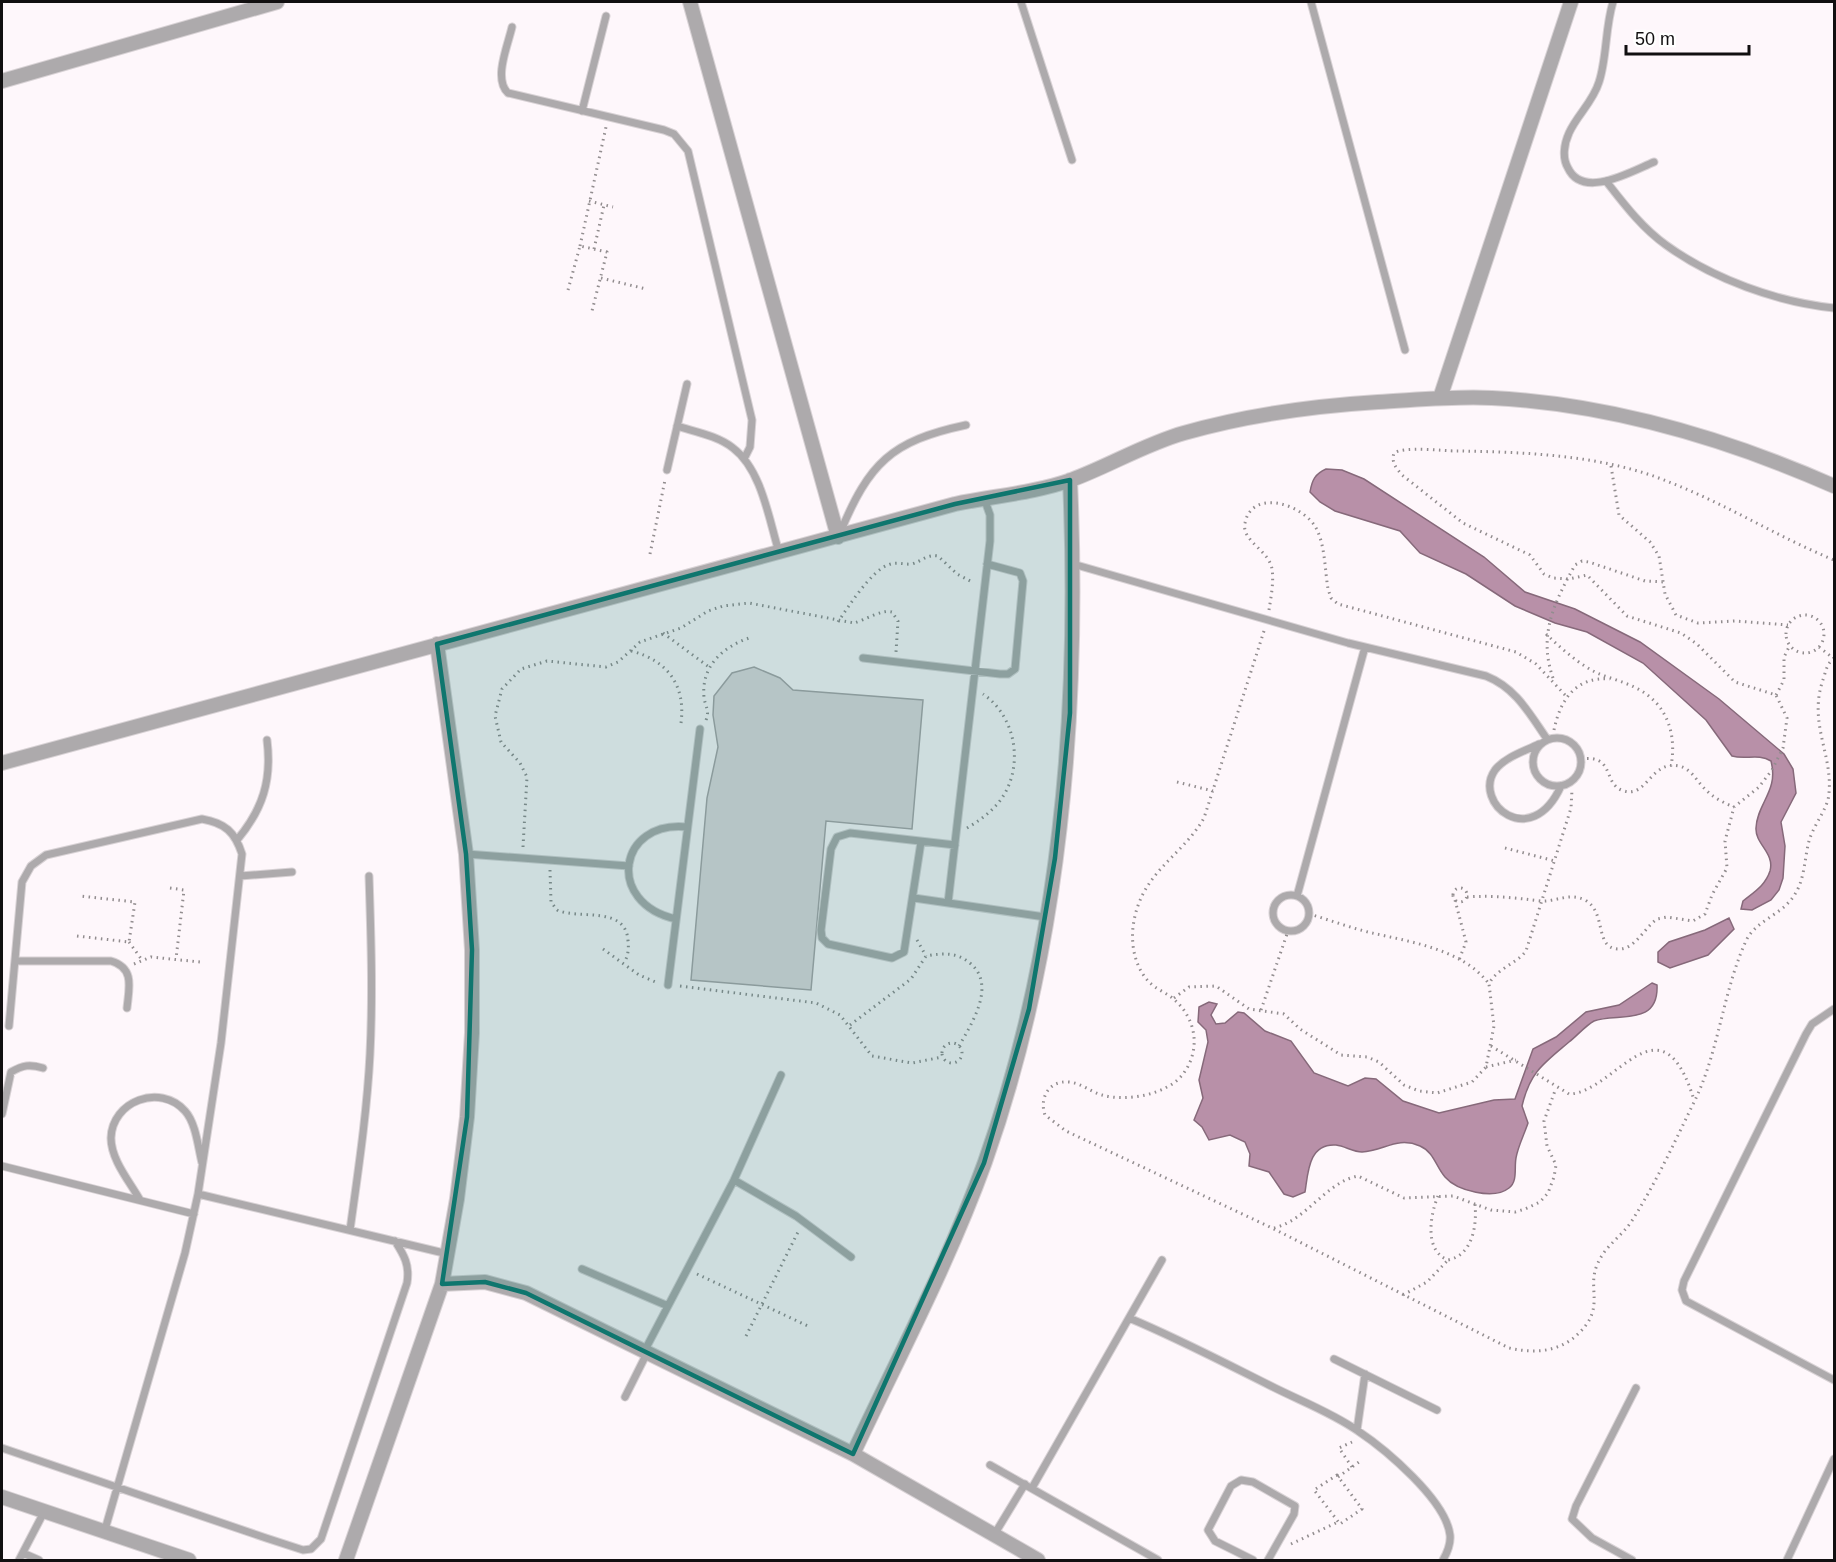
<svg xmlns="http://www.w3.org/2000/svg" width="1836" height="1562" viewBox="0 0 1836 1562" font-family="Helvetica,sans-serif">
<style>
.water{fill:#b890a8;stroke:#86697a;stroke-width:1.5}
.building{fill:#e0d9dd;stroke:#aba4a8;stroke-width:1.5}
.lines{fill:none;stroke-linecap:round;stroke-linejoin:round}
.service-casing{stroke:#d8d2d5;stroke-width:9}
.minor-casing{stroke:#d8d2d5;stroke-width:16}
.path{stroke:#928d8f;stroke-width:3;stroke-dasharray:1.5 4.5;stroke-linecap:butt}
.service{stroke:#adaaac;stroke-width:7}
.minor{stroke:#adaaac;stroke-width:14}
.marked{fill:#0f766e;fill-opacity:0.2;stroke:#0f766e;stroke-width:4.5;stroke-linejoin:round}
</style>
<rect width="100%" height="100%" fill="#fef7fb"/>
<path class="water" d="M1326,469L1342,470L1364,479L1484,557L1525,592L1575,609L1640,642L1719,699L1784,754L1793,769L1796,793L1781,822L1785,846L1783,878L1779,890L1771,900L1752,910L1741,909L1743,901C1754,892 1765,886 1770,871C1775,853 1755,844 1756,828C1757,803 1779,791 1771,761C1758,753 1746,760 1732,756L1706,720L1643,663L1587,632L1555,623L1515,606L1466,574L1420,553L1400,531L1335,511L1320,502L1310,492C1312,480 1315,474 1326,469Z
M1729,918L1734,929L1708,955L1670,968L1658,962V952L1669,942L1705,930Z
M1652,983L1657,985C1659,1028 1615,1012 1594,1021C1585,1026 1577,1036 1569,1042C1543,1064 1530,1072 1522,1106L1528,1123C1524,1135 1518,1146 1516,1158C1514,1168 1518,1181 1509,1188C1494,1200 1457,1191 1445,1177C1436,1167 1434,1152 1420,1146C1397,1136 1384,1151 1362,1152C1353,1152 1345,1146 1336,1145C1308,1143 1308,1174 1305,1192L1293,1197L1284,1194L1269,1172L1249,1166L1250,1154L1245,1142L1230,1135L1209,1140L1202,1127L1194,1120L1203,1098L1199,1080L1208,1042L1206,1030L1198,1022L1199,1007L1209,1002L1217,1004L1211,1015L1216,1024L1225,1023L1238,1012L1244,1013L1265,1031L1291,1041L1314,1073L1348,1086L1365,1078L1376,1079L1403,1101L1439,1113L1494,1100L1515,1099L1533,1049L1556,1037L1586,1012L1619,1005Z"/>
<path class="building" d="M754,667L780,678L793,690L923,700L912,829L826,821L811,990L691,980L707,798L718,747L713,715L714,696L732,673Z"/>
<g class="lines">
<g class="service-casing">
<path id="service" d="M1021,2L1072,160
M1311,2L1405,350
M1613,2C1605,28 1607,58 1599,82C1593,102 1577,115 1569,133C1564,144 1562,158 1568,168C1583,200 1632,171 1654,162
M512,27C508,45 493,79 508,93L664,130L674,134L688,151L752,420L750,447L744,459
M582,111L606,16
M1606,181C1624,204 1642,228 1666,245C1713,279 1777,302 1834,308
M677,426C696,432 718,436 733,448C762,470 769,520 779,552
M667,470L687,384
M840,533C869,463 891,441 966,425
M1073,564L1348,643L1486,676C1516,688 1529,713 1547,739
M863,658L1000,674H1008L1015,669L1023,581L1020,573L987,564
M1533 762a24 24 0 1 1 48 0a24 24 0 1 1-48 0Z
M1539,744C1525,751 1505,757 1495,770C1472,803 1531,852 1561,786
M237,840C263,809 272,780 267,740
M921,842L904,952L892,958L828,944L822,938L821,930L831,849L837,837L850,833L955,845
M466,854L629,866
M240,876L292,872
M1273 913a18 18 0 1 1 36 0a18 18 0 1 1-36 0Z
M1297,896L1365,647
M914,898L1045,917
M948,903L990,541V515L984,498
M676,919C605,903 618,820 687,827
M15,961H111C135,968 129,988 127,1008
M668,985L700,729
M1834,1009L1812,1024L1806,1034L1684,1281L1682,1290L1686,1301L1834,1380
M9,1026L22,882L31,866L46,855L202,819C225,823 235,832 242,854L221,1043L198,1194L185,1253L104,1533
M2,1114L11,1072C23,1065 30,1064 43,1068
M2,1166L194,1214
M734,1180L796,1216L851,1257
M198,1194L448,1254
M140,1200C130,1182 111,1160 111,1138C112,1101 160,1083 185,1111C196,1123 198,1147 202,1163
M350,1230C358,1172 367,1113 370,1054C373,994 371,935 369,876
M582,1269L668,1306
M1129,1318C1177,1338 1223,1362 1269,1385C1298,1400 1331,1412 1358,1431C1385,1449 1446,1500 1450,1535C1451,1544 1447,1553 1443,1560
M645,1350L734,1180L781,1075
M1334,1359L1437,1410
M625,1397L648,1351
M1357,1430L1365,1374
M2,1448L266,1538L303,1550L311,1549L321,1539L407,1283C410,1265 404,1255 395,1241
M990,1465L1158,1560
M1032,1488L1162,1260
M994,1535L1025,1484
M23,1553L39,1560
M19,1560L44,1512
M1253,1560L1215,1541L1208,1530L1231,1486L1241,1480L1253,1482L1295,1506L1294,1514L1268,1560
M1632,1560L1592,1538L1572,1519L1576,1506L1636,1388
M1787,1560L1834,1459"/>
</g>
<g class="minor-casing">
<path id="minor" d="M690,2L838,537
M2,81L277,2
M1440,398L1571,2
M2,763L955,504C993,496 1034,493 1071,480C1109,466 1145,444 1184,433C1247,415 1313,406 1378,402C1416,400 1454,396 1492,398C1609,404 1727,439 1834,486
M442,1284L485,1282L526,1293L853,1454L1038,1560
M853,1454C898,1358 949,1262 985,1162C1061,947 1080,707 1070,480
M2,1497L189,1560
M346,1560L442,1284L457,1199L467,1117L472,1033V950L466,854L437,644"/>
</g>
<path class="path" d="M589,201L613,207
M580,246L606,127
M594,249L604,205
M601,278L646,289
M568,290L580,246L607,252L592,311
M1611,466L1619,515L1650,542L1659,556L1665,594L1676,615L1698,623L1735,621L1788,625
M650,554L665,480
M1269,610C1271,597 1274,582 1272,569C1269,550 1241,541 1245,523C1252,487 1306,505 1317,530C1325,546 1325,571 1328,589L1331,598L1338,604L1516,652L1536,664L1566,696
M1786 634a19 19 0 1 1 38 0a19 19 0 1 1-38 0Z
M838,622C848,607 872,570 888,565C897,561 904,565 912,564C922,561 927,554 938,556L957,574L974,583
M1264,631L1204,818C1181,858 1140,872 1133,927C1131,946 1135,967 1149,982C1155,988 1164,992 1171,997C1196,1016 1202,1049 1183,1074C1167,1095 1126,1102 1102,1095C1091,1092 1081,1083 1069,1082C1049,1080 1039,1098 1045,1115L1066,1131L1272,1228L1509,1348C1535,1354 1561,1352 1580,1332C1605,1307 1587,1289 1597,1265C1605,1245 1623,1236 1633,1219C1657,1181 1676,1139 1696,1098C1719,1049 1723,993 1745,943C1754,921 1780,916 1793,897C1805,881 1804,860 1809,841C1813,827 1823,815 1828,800C1836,757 1806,724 1824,677C1826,669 1828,663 1834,658
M663,633L709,667
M1546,634C1560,647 1575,661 1593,671C1607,678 1623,681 1636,688C1667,703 1677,734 1671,766
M1819,647L1833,658
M631,651C667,660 686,685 681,723
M1553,678C1538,635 1554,603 1575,565L1582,561L1589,562L1645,581L1665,582
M1776,695L1784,680V657L1790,645
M706,720C710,711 705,706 704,697C701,666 723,647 749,638
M1554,730C1560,700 1576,676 1610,679
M1581,759C1616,754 1602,785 1624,791C1647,798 1651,760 1679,766C1692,769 1697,782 1706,790C1714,798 1724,803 1734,807
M1177,782L1213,791
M967,828C979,821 990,813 999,802C1025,769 1017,717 983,694
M523,847L527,777L520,763L501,742L495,716L502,689L521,669L547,661L606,667L618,662L640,642L681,628L708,611L723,606L749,603L854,623C865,620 882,609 892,612L898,621L896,652
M1505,848L1555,861
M550,870L551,902L557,910C579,920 626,905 628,941C629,949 628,956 624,963
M1453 895a7 7 0 1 1 14 0a7 7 0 1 1-14 0Z
M170,888L184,890L176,959
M1467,897C1493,895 1515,898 1541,901C1556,902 1569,892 1585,900C1607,912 1594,948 1618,949C1635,950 1644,928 1657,919L1667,917L1693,921L1705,914L1712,895L1727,868L1725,841L1734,807L1759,787L1772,770L1783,748L1787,718L1776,695L1735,682L1697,644L1681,633L1627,616L1587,575L1569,579L1553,578L1544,574L1530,555L1463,523L1402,475C1396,468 1391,462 1394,453C1405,446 1442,451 1457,451C1526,452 1604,455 1669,482C1726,504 1778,537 1834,560
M1455,900L1466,942L1459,960
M1309,914C1330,920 1351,928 1372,933C1412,942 1464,950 1489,984
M77,936L129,942L135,902L80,896
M917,940L926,956
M129,942L142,960
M603,949L639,975L658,983
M134,964L151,957L200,962
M680,986L816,1003L840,1015L872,1056L912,1063L942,1057
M1174,998L1189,987L1216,986L1249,1009L1284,1014L1300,1029L1341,1055L1367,1057L1379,1062L1404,1085L1419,1091L1437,1093L1472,1082L1486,1067L1494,1026L1489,984C1496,969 1516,964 1526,951L1571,808L1572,790
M1261,1010L1288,931
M850,1025L911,979L926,956C943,953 958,952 971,964C996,986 972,1023 959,1046
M942 1053a10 10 0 1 1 20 0a10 10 0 1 1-20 0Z
M1491,1046L1569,1094C1615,1093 1661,992 1694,1100
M1486,1067L1516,1060
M1438,1196C1430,1215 1424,1251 1448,1260C1473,1255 1477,1225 1475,1204
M1274,1228C1307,1220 1326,1182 1358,1176L1404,1198L1453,1196L1491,1210L1515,1212L1525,1209L1540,1202L1548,1193L1554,1177L1556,1165L1547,1146L1544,1121L1556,1088
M697,1274L810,1327
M1403,1295L1427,1282L1448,1260
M746,1336L799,1230
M1352,1467L1339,1448L1352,1442
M1337,1475L1362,1509L1340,1524L1314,1490Z
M1338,1477L1359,1462
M1291,1544L1338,1522"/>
<use href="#service" class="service"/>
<use href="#minor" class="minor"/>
</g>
<path class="marked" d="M1070,480V713L1055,858L1029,1009L984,1163L853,1454L526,1293L485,1282L442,1284L467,1117L472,950L466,854L437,644L955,504Z"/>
<rect width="1836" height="1562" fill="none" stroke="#110f10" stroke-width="6"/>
<path d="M1626 45v9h123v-9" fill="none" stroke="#110f10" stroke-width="3"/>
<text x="1635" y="45" font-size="18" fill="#110f10" stroke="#ffffff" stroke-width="4.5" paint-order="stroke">50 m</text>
</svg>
